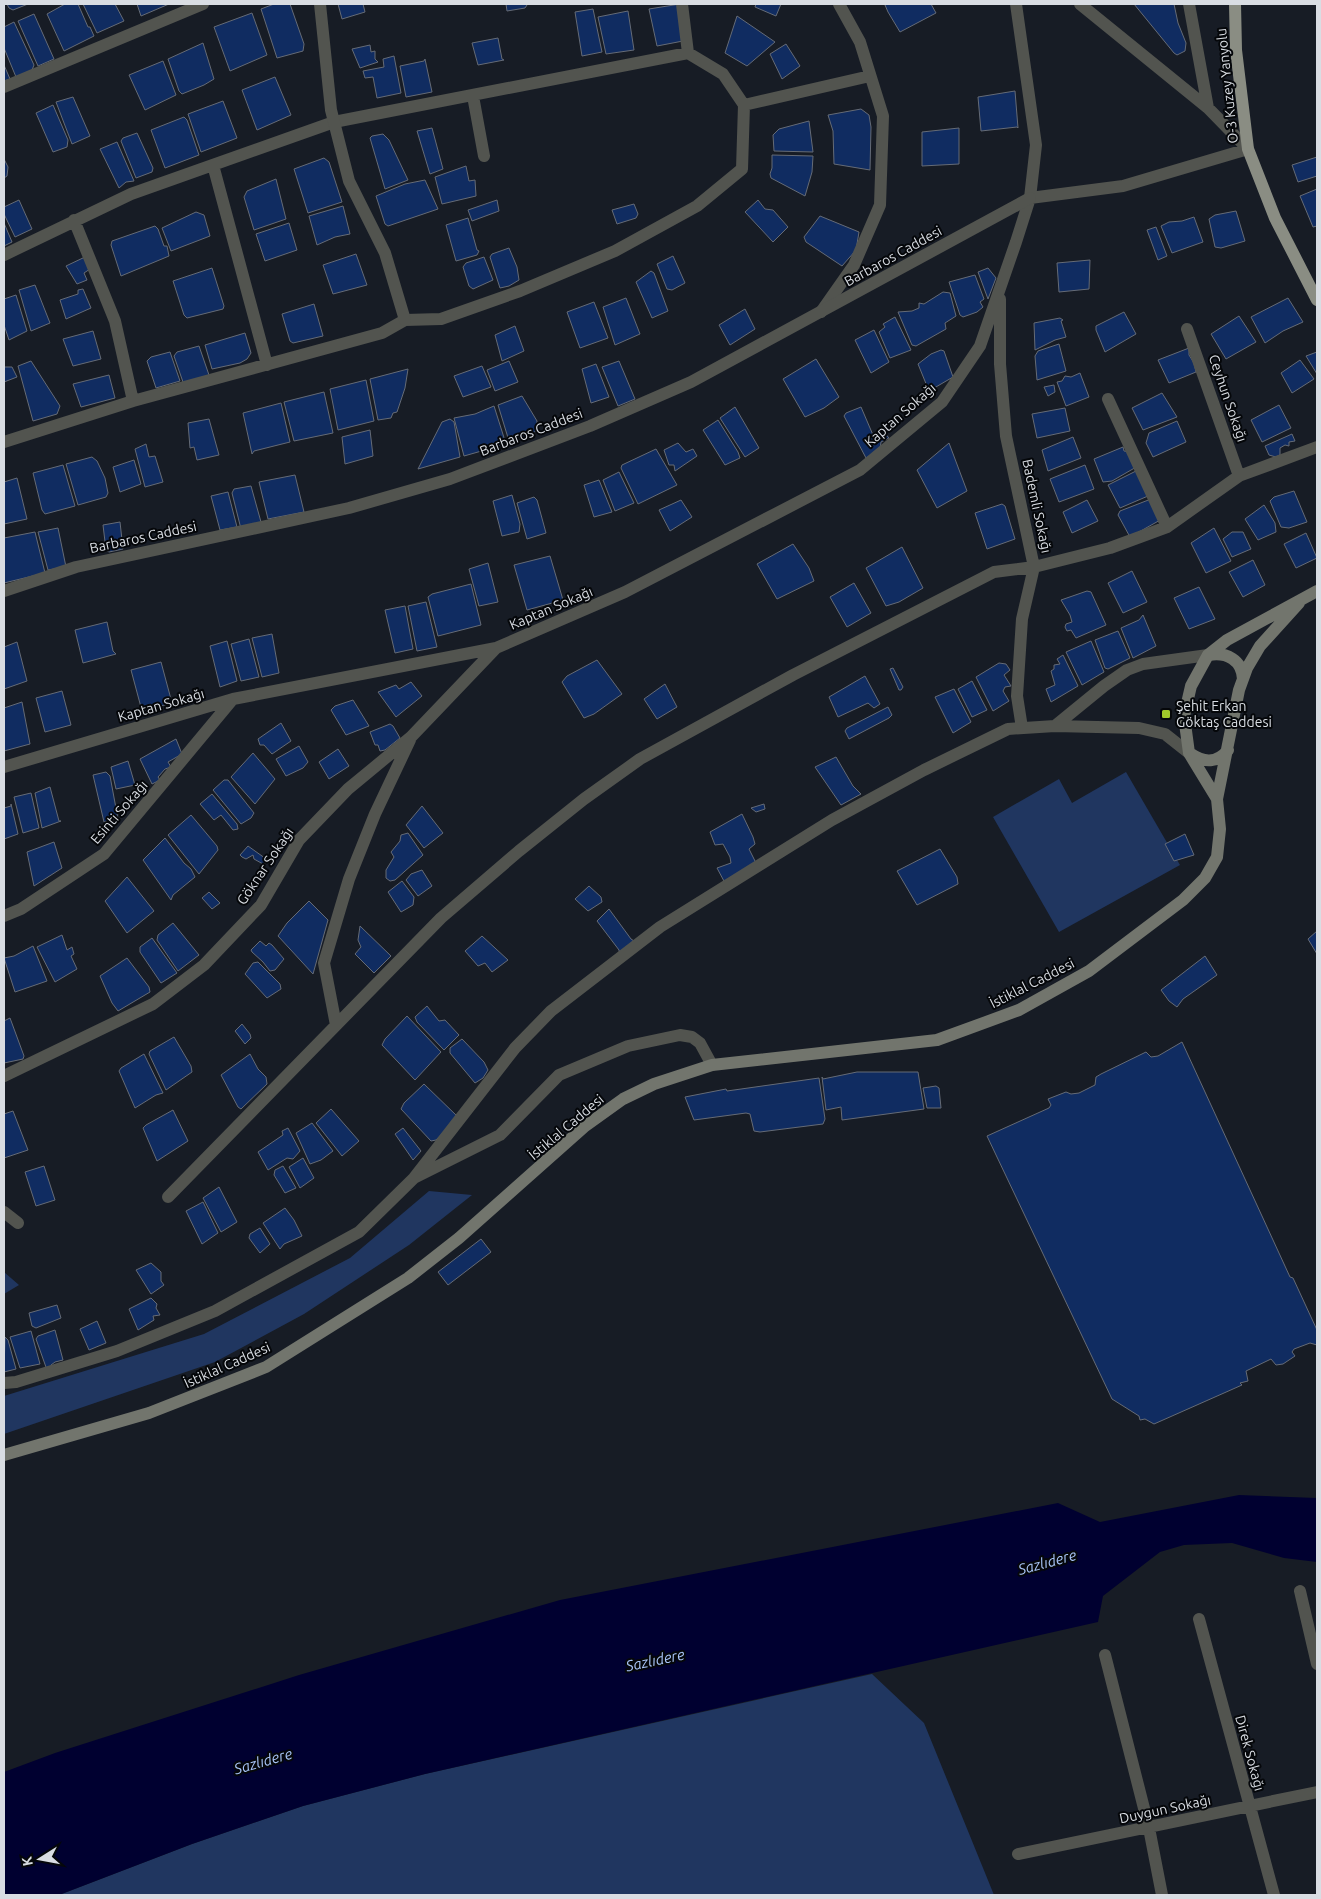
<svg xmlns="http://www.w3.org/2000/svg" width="1321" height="1899" viewBox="0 0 1321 1899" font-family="Ubuntu,sans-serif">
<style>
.green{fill:#203660}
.water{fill:#000030}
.building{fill:#102c61;stroke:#656b76}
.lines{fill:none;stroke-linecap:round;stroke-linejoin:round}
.minor{stroke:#52544f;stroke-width:12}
.tertiary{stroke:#52544f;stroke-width:12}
.secondary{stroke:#72756d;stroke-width:12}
.primary{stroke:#8a8d83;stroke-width:12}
.poi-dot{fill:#a1c92a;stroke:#05070a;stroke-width:2}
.labels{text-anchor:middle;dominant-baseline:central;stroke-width:4;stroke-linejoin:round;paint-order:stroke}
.street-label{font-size:14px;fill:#d9dde3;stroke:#05070a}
.poi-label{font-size:14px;fill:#d9dde3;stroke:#05070a;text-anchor:start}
.water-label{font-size:15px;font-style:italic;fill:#a9c5f8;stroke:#05070a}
</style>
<rect width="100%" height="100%" fill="#171c25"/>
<path class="green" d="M1126,772L1180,865L1059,932L993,817L1059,779L1072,803Z
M429,1191L472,1195L409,1245L304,1314L215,1362L4,1434V1396L204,1334L350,1258Z
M4,1272L19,1285L4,1294Z
M872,1674L924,1723L994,1895H59L192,1844L303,1806L425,1774Z"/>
<path class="water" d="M1239,1495L1317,1498V1562L1284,1558L1232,1543L1184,1545L1160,1552L1103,1596L1098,1622L425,1774L303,1806L192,1844L59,1895H4V1772L55,1753L299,1675L560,1600L1058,1503L1100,1522Z"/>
<path class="building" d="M7,4H28L13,10L9,8Z
M65,4H78L88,27H90L94,36L64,51L47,14Z
M83,4H115L124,21L97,33Z
M137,4H169L141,16Z
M274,4H290L304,44L303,51L277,58L261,9Z
M338,4H363L365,12L342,19Z
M506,4H526L527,5L525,8L507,11Z
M680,4L683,41L657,46L649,9Z
M756,4H781L776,16L755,7Z
M888,4H931L936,13L900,32L888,12L885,5Z
M1134,4H1174L1178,23L1186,43L1185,51L1177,55L1174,53Z
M593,9L602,52L582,56L575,12Z
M628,11L634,50L606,54L598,17Z
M252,13L267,55L230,71L214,27Z
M34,14L54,59L38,66L18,21Z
M737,16L775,42L747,66L725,53Z
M14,22L34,65L32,70L16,77L4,48V27Z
M498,38L502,59L504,60L478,65L472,43Z
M203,43L214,79L204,85L182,94L179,91L168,59Z
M786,44L800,66L782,79L770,54Z
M370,45L371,52L375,51V59L378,62L360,68L352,49Z
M394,56L401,93L377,98L373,77L365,78L363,71L384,67L383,59Z
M425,59L432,92L406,97L400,66L424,61Z
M163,61L176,95L145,110L129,75Z
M4,65L10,79L4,81Z
M275,77L291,115L257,130L242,90Z
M1015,91L1018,128L1017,127L981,131L978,97Z
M73,97L90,136L72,144L56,102Z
M223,101L237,138L201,152L188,114Z
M53,105L68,140L67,147L53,152L36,113Z
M861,109L869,115L871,127L870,170L834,164L833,131L828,115Z
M184,117L187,120L199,155L165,168L151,130Z
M809,121L813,152L774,151L773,135L779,129Z
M432,128L443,169L430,174L417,131Z
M959,128V164L922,166V132Z
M137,133L153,168L152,172L136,178L121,141L123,138Z
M383,134L389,140L408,180L385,189L370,138L372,136Z
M117,142L134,181L126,182L119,188L100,149Z
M772,155L813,156L812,172L805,196L771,178L770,174L772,168Z
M1317,157V176L1298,182L1292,165Z
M324,158L329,162L342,202L308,213L294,169Z
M4,159L8,167L7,176L4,178Z
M466,166L469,181L475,180L476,196L442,204L435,177Z
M276,179L286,219L254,230L244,197L247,191Z
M425,180L438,209L388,226L385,224L376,196L405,184Z
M1317,189V226L1313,227L1300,196Z
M19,200L32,229L15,237L4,214V207Z
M497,200L499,211L472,221L468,210Z
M758,200L765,209L773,210L788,227L773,242L745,212Z
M634,204L638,214L636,218L617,224L612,210Z
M343,206L350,234L335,237L317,245L309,216Z
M1236,211L1245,241L1221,248L1215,247L1209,219L1215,215Z
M196,212L204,215L210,236L171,251L162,228Z
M820,216L859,232L856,250L842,266L806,242L804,237Z
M1194,217L1203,242L1172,253L1161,226L1169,222L1182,221Z
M468,218L477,250L479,251L477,255L456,261L446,225Z
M4,223L12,242L4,246Z
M289,223L297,250L265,261L256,234Z
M155,226L158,229L164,246H167L169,256L121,276L111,245L112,241Z
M1156,227L1167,256L1158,260L1147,230Z
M509,248L517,267L519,280L509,286L500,288L490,257L492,254Z
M356,254L367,285L333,294L323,265Z
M673,256L685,283L672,290L667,289L657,264Z
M85,257L90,269L84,273L87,280L77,284L66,266Z
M484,257L493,280L473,289L469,286L463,267L466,263Z
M1090,260L1089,289L1059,292L1057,263Z
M212,268L224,306L223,309L187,318L184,315L173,281Z
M988,268L996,278L988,299L978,272Z
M651,271L654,273L668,311L652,318L636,282Z
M975,275L984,299L980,302L983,307L977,312L963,317L960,315L949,282Z
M35,285L50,323L31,331L19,290Z
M83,289L91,308L66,319L60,300L78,294V290Z
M943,292L950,293L956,316L945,323L946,329L916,346L912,345L898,312L912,311L919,308V303L924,304Z
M16,295L27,331L9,340L4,325V299Z
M626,298L640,334L615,345L603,307Z
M1288,298L1303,322L1283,331L1265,343L1251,317Z
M594,302L608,338L580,348L567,312Z
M314,304L323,336L293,343L290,341L282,314Z
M745,309L755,329L730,345L719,325Z
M1124,312L1136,334L1105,352L1096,330V326Z
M1239,316L1256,342L1226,359L1211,334Z
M895,317L911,350L890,358L879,332L885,327L883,324Z
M1060,318L1063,320L1061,321L1066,337L1055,340L1035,350L1034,323Z
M515,326L524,351L502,361L495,335Z
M874,330L889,362L871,373L855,340Z
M93,331L101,359L73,366L63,339Z
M245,333L251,353L247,359L240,363L212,369L205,345Z
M1059,344L1066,371L1037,380L1035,356L1038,351Z
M199,346L209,375L184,385L174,356L177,352Z
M1189,348V355L1194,363L1196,372L1169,383L1158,360Z
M941,350L944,351L953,377L929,391L918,364L931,354Z
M170,352L180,381L156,388L147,361L151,357Z
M1317,352V374L1306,356Z
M816,359L839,397L824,408L805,417L783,379Z
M1300,360L1314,379L1292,393L1281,373Z
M31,361L60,406L57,414L33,421L18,366Z
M509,361L518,382L495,391L487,370Z
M619,361L635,399L618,406L602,367Z
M596,364L609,397L591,403L582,369Z
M482,366L491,387L463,397L454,376Z
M4,367H12L17,377L4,382Z
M408,369L405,388L397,412L393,413L391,418L378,420L370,379Z
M1080,373L1089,397L1066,406L1057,382L1062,381L1065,376L1071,377Z
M109,375L115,398L81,407L73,384Z
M366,380L374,421L338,430L330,389Z
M1054,385L1055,392L1048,396L1044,387Z
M324,392L333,433L294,441L284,402Z
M1162,393L1177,417L1143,430L1132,408Z
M522,396L537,421L536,431L524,438L509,441L498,405Z
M281,403L290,442L254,451L252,454L243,413Z
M1279,405L1291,428L1262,442L1251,420Z
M494,406L506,444L464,456L454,418L475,414Z
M735,407L759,448L745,457L720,418Z
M861,407L873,435L882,430L889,438L881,442L880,450L866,458L844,416L846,413Z
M1065,408L1070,431L1037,438L1032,414Z
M209,419L219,455L197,460L194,447L190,448L188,423Z
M450,419L454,422L460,457L418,469L442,422Z
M718,420L738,452L740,458L725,465L703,430Z
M1177,421L1186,442L1153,457L1146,443L1149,433Z
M370,430L373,456L345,464L342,437Z
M1292,434L1295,441L1289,442V446L1285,445L1280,448V455L1276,457L1269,455L1265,446Z
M1073,437L1081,458L1048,471L1042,450Z
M678,443L686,452L693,449L697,456L675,471L674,465H669L664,450Z
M949,443L967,491L937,508L917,470Z
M146,444L149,457L155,456L163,482L145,487L135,449Z
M1123,447L1124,451L1131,452L1138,466L1112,481L1103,482L1094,459Z
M656,449L677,485L638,504L621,468L622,465Z
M92,457L97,461L105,478L108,493L106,497L78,505L66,464Z
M134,460L141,484L120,492L113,467Z
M63,465L75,506L45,514L42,510L33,473Z
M1085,465L1094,489L1059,502L1050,479Z
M1136,471L1148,496L1120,508L1108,485Z
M619,472L634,503L615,511L603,480Z
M295,475L304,512L268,519L259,482Z
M17,478L27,519L4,524V482Z
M599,480L612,512L594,517L584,485Z
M251,486L261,522L241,529L232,493L234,489Z
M1294,491L1307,522L1289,528L1281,527L1270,501L1274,497Z
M228,492L237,527L220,530L211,496Z
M512,495L520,524L519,532L502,536L493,501Z
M534,497L537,500L546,533L527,539L517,503Z
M1151,499L1162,519L1130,537L1118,515L1120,511Z
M681,500L692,517L670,531L659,510Z
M1087,500L1098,521L1072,533L1063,512Z
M1002,504L1005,506L1015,539L987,549L975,513Z
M1264,505L1275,523L1276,532L1258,540L1245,519Z
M120,522L123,549L109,552L106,550L103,525Z
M58,528L66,567L48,570L38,532Z
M1214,528L1231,561L1206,573L1191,543Z
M35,532L45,573L4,583V538Z
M1232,532H1243L1251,549L1232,557L1223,539Z
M1306,533L1317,558L1296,568L1284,544Z
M793,544L809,568L814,581L777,599L757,564Z
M902,547L923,588L899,602L886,606L866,568Z
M550,556L563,600L527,610L514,565Z
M1253,560L1265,585L1243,597L1229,572Z
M488,563L498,602L479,606L469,569Z
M1132,571L1147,602L1123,613L1108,583Z
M854,583L871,613L847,627L830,597Z
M471,584L481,625L438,636L428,597L432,594Z
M1199,587L1215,619L1189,629L1174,598Z
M1087,591L1091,592L1106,625L1076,638L1071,630L1067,631L1065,627L1066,624L1072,622L1070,615L1061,600Z
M426,602L437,647L417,651L408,606Z
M405,606L413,649L395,653L385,610Z
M1143,615L1156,646L1133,658L1121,628L1139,620Z
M107,622L113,651L116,654L83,663L75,630Z
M1118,631L1130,658L1108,669L1105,668L1095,640Z
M272,634L279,673L262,677L252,638Z
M249,639L259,677L241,681L231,644Z
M227,641L237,681L220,687L210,646Z
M1091,641L1104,672L1082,685L1066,652Z
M17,642L27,681L4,689V647Z
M1063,655L1078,686L1051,702L1046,689L1055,685L1051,671L1054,669V665L1060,664L1057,659Z
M597,660L622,694L594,714L584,718L562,682L567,676Z
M161,662L172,703L142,711L131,670Z
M999,663L1006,664L1010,670L1004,675L1011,686L1005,687L1003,691L1009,701L993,711L976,677Z
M893,668L903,687L901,690H899L890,669Z
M865,676L880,704L874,708L868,703L838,717L829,697Z
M972,681L987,710L972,717L958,689Z
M411,682L422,696L396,717L378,692L396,685L399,689Z
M665,684L677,707L657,719L644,699Z
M954,689L971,722L953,733L935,697Z
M62,691L71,725L45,732L36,698Z
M353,700L369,726L346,735L331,710L335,706Z
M22,702L30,744L4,751V708Z
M888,707L892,715L889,718L849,739L845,731L847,728Z
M281,723L291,741L272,754L264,745H260L258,739Z
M390,724L393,726L400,738L385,750L380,751L378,745H375L370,732Z
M176,739L182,754L168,762L171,767L165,769L158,777L160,780L152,784L140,759Z
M299,746L308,762L303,768L286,776L276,759Z
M338,749L349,766L329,779L319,762Z
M253,753L275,779L255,804L231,777Z
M836,757L853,786L861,794L841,805L815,767Z
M128,761L135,785L116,789L111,767Z
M106,772L110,776L118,819L104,822L93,775Z
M224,780H228L254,813L251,818L241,824L213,790Z
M50,787L59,821H61L42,828L35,793Z
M31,793L39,828L23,833L14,797Z
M212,794L237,824L238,829L233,830L221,815L214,820L200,804Z
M11,804L18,834L4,839V808L11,806Z
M764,804L765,809L756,812L751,808Z
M422,806L443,833L424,848L406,825Z
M742,814L753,837L755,844L749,849L757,865L725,883L717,868L731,863L730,857L723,844L715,845L710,832Z
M191,815L217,846L218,850L199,874L168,835Z
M408,833L423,855L395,880L390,881L386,878V870L394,857L391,852L400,841L401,835Z
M1185,834L1194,855L1174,861L1165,844Z
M165,838L184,863L191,869L195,877L173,895L171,900L143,860Z
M54,842L62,868L34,886L27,852Z
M248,846L269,861L263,864L254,859L253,855L246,859L242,857L240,855Z
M940,849L957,877L958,884L917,905L897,871Z
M422,870L432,886L418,896L406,880L411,874Z
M127,877L154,911L127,933L105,901Z
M402,881L414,897L413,905L401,912L388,892Z
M589,886L601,897L602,902L588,911L575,899Z
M209,892L220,903L212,909L202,898Z
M309,901L328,920L313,974L278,936L287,923Z
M609,909L631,939L637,943L620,956L619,950L597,921Z
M173,923L199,955L178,971L157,940L158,935Z
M360,926L391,956L374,973L355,954L361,947L358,940Z
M1317,931V954L1308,939Z
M62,935L67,950L72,947L74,954L71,956L77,969L55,982L37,947Z
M482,936L508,960L492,972L485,963L478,966L465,951Z
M152,938L177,973L161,983L140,952V947Z
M260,941L266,946L269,943L272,945L284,959L275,970L270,971L263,962L252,952L251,950Z
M33,946L47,981L15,992L4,958L14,956Z
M1205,956L1217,975L1183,999L1177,1007L1169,1001L1161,990Z
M127,958L149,987L150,992L118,1011L112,1003L100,976Z
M258,962L280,984L281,989L267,998L245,974L253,963Z
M427,1006L439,1021L445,1020L459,1035L444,1050L417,1022L415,1017Z
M407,1016L441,1052L415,1080L382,1045L385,1039Z
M10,1018L24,1056L23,1059L4,1063V1021Z
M242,1024L250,1034L251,1038L245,1044L235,1031Z
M174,1037L191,1066L192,1072L166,1090L149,1054L150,1051Z
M462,1039L484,1062L488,1070L483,1078L475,1083L450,1053V1048Z
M1182,1042L1290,1277L1293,1278L1317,1330V1345L1310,1343L1294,1349L1292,1352L1295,1356L1283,1364L1276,1365L1271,1359L1246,1371L1248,1381L1240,1383L1242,1385L1154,1424L1145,1419L1140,1420L1139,1416L1112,1399L987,1136L1049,1108L1051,1105L1048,1099L1066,1092L1071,1094L1079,1093L1095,1085L1096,1077L1101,1074L1146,1052L1151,1057L1158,1056Z
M144,1054L163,1093L156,1095L135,1108L119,1071L121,1068Z
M250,1054L258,1069L266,1077L267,1084L241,1109L238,1107L221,1075Z
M857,1072H918L924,1109L842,1120L841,1107L826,1110L822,1077L823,1079Z
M819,1078L825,1119L823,1124L760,1132L754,1131L750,1114L746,1113L694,1120L685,1097L726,1089L727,1091Z
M424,1084L458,1117L436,1140L431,1141L401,1109L404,1103Z
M936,1086L939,1088L941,1108H927L923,1088Z
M331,1109L359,1141L342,1156L316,1123Z
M173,1110L188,1141L157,1161L143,1128L146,1125Z
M13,1111L28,1150L4,1158V1114Z
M312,1123L333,1151L321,1160L310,1164L296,1133Z
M288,1128L300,1151L293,1159L287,1158L268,1170L258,1152L283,1135L282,1131Z
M403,1128L421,1151L413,1160L395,1134Z
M303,1158L314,1178L300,1188L289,1167Z
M44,1166L55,1200L36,1206L25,1172Z
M283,1166L296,1188L285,1193L274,1175L275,1170Z
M219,1187L237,1222L221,1232L203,1198Z
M203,1202L218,1233L202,1244L186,1211Z
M285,1208L294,1220L302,1236L284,1244L280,1249L263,1223Z
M260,1228L270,1244L260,1253L249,1238L250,1234Z
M481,1239L491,1252L448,1285L438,1272Z
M151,1263L161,1272V1281L164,1285L151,1294L136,1270Z
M151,1298L157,1304L156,1308L160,1315L153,1316L154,1320L138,1330L129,1309Z
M57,1305L61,1318L36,1328L32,1326L29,1313Z
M97,1321L106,1343L89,1350L80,1329Z
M55,1330L63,1360L55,1362L51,1365V1369L47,1370L36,1339L38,1336Z
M31,1331L40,1364L20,1368L10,1337Z
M5,1337L8,1340L16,1369L4,1372Z"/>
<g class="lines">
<path class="minor" d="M682,4L688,53
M1189,4L1208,108
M4,87L203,4
M473,96L484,156
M744,105L870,76
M213,165L267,365
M1030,198L1123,186L1248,149L1208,108L1080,4
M74,220L115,321L133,401
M4,255L131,194L334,122L688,53L723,74L744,105L742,169L697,206L615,251L520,291L441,319L405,320L382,333L133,401L4,442
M1000,299V364L1006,436L1034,567L1022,619L1017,696L1022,728
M821,312L854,265L880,205L883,116L860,42L839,4
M1187,329L1239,476
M1108,399L1167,527
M1055,726L1104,686L1127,670L1143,664L1208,655
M4,767L233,699L496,648L625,592L860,470L942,402L980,346L1016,242L1030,198L1036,145L1016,4
M4,916L21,909L104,854L233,699
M336,1025L324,963L349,879L375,814L410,740
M4,1076L153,1004L204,965L261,905L299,840L348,789L411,737L496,648
M414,1178L515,1048L551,1011L660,927L832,820L924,770L1008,729L1055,726L1139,728L1165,734L1189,753
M168,1197L441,918L519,851L584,799L640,759L793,675L994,572L1034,567L1110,548L1167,527L1239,476L1317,447
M4,1212L18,1223
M4,1383L16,1382L117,1351L215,1311L359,1232L414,1178L500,1135L559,1075L628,1046L680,1035L692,1037L700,1043L712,1065
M1300,1591L1317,1664
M1199,1619L1274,1895
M1105,1655L1149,1828L1162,1895
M1018,1854L1317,1792"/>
<path class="tertiary" d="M320,4L331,110L349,181L385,253L405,320
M4,591L76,567L349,508L450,479L590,426L691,382L1030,198"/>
<path class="secondary" d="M1209,655C1227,652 1242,660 1243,679
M1191,754C1204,763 1218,763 1228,750
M1217,799L1189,753L1184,716L1191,686L1208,655L1227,640L1317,591
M4,1455L149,1413L266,1367L408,1278L459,1238L584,1127L623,1099L654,1084L712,1065L937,1040L1019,1010L1089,971L1183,900L1205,878L1217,857L1220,829L1217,799L1239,690L1247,668L1260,646L1299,603"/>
<path class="primary" d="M1235,4L1236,50L1248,149L1275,218L1317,300"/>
</g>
<rect class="poi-dot" x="1161" y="709" width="10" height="10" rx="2.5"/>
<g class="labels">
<g class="street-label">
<text transform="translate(1227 86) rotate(-96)">O-3 Kuzey Yanyolu</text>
<text transform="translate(893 256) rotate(-29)">Barbaros Caddesi</text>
<text transform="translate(1228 398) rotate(71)">Ceyhun Sokağı</text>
<text transform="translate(900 415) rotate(-41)">Kaptan Sokağı</text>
<text transform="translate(531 432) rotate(-21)">Barbaros Caddesi</text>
<text transform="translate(1037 506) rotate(78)">Bademli Sokağı</text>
<text transform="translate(143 537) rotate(-12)">Barbaros Caddesi</text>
<text transform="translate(551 608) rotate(-23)">Kaptan Sokağı</text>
<text transform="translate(161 705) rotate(-16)">Kaptan Sokağı</text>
<text transform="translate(119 812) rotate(-49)">Esinti Sokağı</text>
<text transform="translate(265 866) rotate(-56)">Göknar Sokağı</text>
<text transform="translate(1032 983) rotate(-27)">İstiklal Caddesi</text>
<text transform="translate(566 1127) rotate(-40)">İstiklal Caddesi</text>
<text transform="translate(227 1365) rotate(-24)">İstiklal Caddesi</text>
<text transform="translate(1250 1753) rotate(75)">Direk Sokağı</text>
<text transform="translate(1165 1809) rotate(-12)">Duygun Sokağı</text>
</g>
<g class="poi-label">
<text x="1176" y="706">Şehit Erkan<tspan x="1176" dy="16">Göktaş Caddesi</tspan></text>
</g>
<g class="water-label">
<text transform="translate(1047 1562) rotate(-15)">Sazlıdere</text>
<text transform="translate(655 1660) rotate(-12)">Sazlıdere</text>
<text transform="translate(263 1761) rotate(-16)">Sazlıdere</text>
</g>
</g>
<rect width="1321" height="1899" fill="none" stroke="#d9dde3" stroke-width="10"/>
<g transform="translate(40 1859) rotate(259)" stroke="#05070a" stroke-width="4" paint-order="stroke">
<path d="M0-4L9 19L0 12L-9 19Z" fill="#d9dde3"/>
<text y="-8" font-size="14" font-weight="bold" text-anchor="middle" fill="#d9dde3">K</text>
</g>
</svg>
